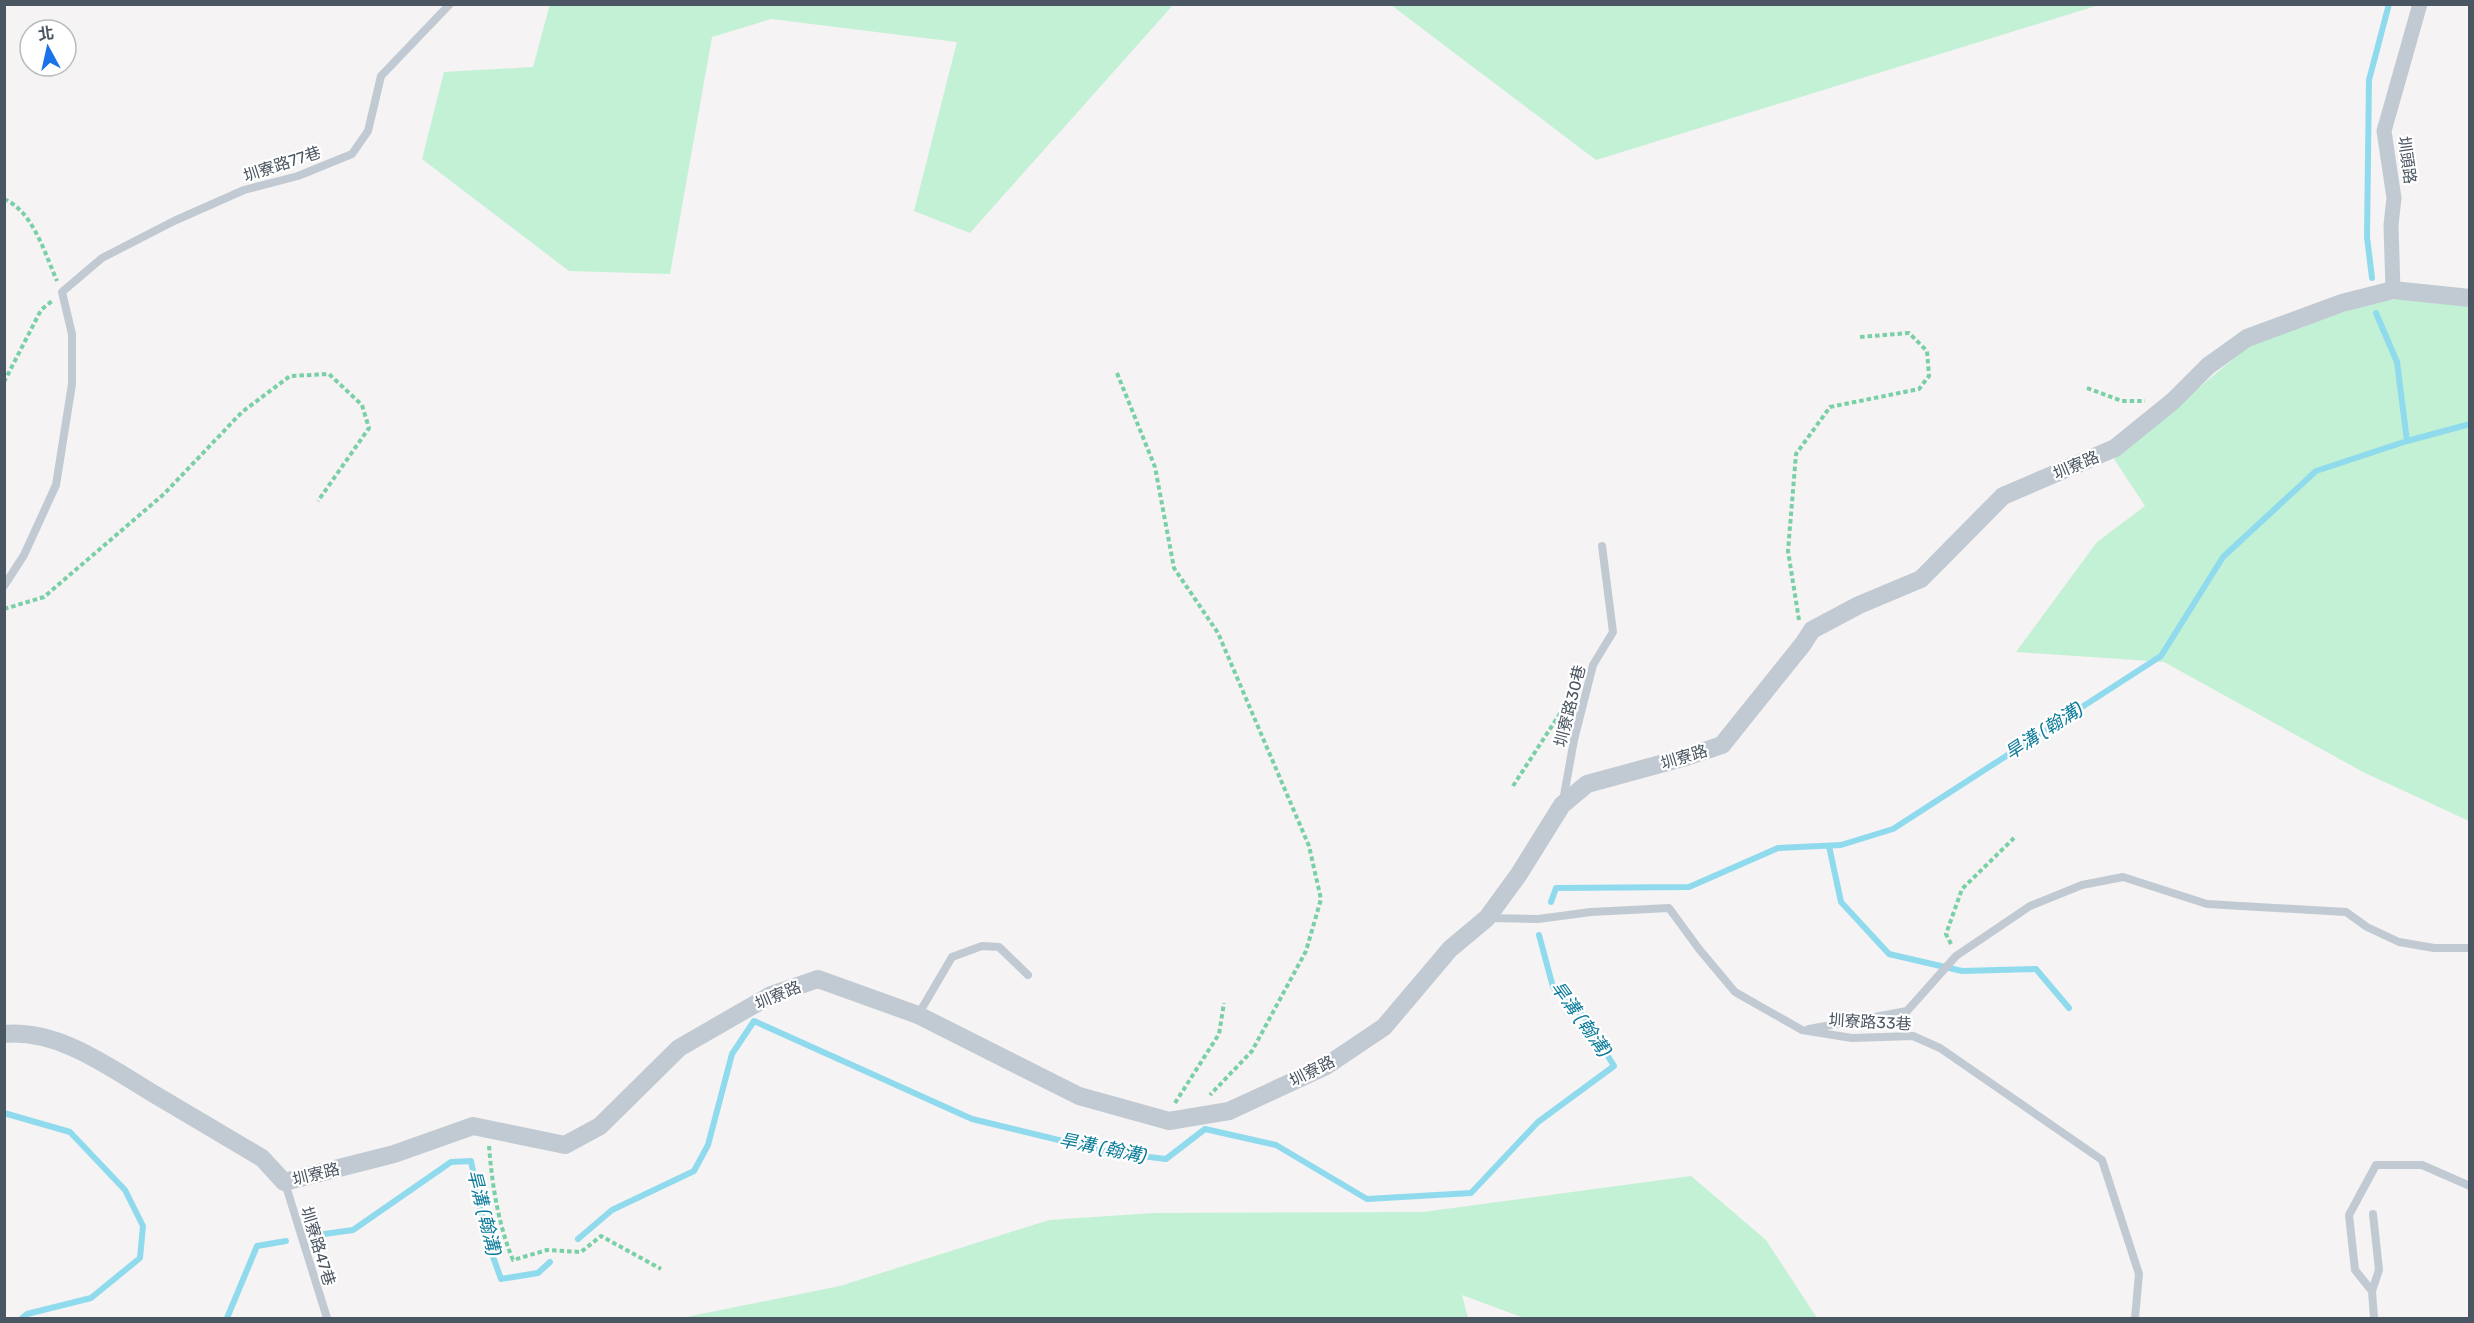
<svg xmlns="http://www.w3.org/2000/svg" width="2474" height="1323" viewBox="0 0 2474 1323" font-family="Rubik,'Noto Sans TC',sans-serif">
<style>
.green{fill:#c3f1d5}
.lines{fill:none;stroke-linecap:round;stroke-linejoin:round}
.stream{stroke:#90daee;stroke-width:6}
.path{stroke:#7ad0a6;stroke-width:4;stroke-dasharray:4.5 3;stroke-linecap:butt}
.service{stroke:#c1cad2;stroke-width:8}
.minor{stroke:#c1cad2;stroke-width:15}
.tertiary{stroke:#c1cad2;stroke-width:18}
.labels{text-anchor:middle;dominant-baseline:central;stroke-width:4.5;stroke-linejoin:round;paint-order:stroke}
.street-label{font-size:16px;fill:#4a5661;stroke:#fff}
.water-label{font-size:18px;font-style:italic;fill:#0c7c9b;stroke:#fff}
</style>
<rect width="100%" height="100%" fill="#f5f3f3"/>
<path class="green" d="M550,4H1173V5L970,233L914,211L957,42L771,19L712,37L670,274L569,271L422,159L444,72L533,67Z
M1391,5H2099L1596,160Z
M2397,299L2469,305V821L2363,772L2164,662L2016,652L2097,542L2145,506L2114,459L2251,344L2367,304Z
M1691,1176L1766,1240L1817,1318H1524L1462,1295L1468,1318H681L840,1286L1049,1220L1154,1213L1423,1212Z"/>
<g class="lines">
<path class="stream" d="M2372,278L2367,237L2369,80L2389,4
M2376,313L2397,362L2407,441
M1829,846L1841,902L1889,954L1962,971L2036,969L2069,1008
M1551,902L1556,888L1689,887L1778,848L1841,845L1893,829L2161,656L2223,557L2316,471L2407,441L2470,424
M4,1113L70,1132L125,1190L143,1226L140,1258L91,1298L27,1314L22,1318
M317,1235L353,1230L451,1162L471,1161L487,1240L501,1279L538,1273L550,1262
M578,1239L612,1210L694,1171L708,1145L732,1054L754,1021L972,1119L1108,1152L1166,1159L1205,1129L1276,1145L1367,1199L1471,1193L1538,1122L1614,1066L1584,1017L1553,987L1539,935
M227,1318L257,1246L286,1241"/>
<path class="path" d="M4,199C33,211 45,254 57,281
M1117,373L1155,467L1174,568L1218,633L1309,846L1321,899L1306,951L1252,1051L1210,1095
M4,382L41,310L52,301
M2087,388L2122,401H2145
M4,609L44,597L164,494L242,412L290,376L329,374L362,405L369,428L318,501
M1799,620L1788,551L1796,454L1830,407L1919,389L1929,376L1927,351L1909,333L1860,337
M1513,786L1561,712L1568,713
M1951,944L1946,934L1962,889L2014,838
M1175,1103L1219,1034L1224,1003
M489,1146C492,1184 498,1224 513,1260L547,1250L581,1252L601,1236L661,1269"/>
<path class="service" d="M4,586L24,555L56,485L72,384V334L62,292L102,258L174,221L244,190L298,176L352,154L368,131L381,76L450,4
M1563,801L1574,740L1593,665L1613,632L1602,546
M1488,918L1538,919L1591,912L1669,908L1699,949L1735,992L1802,1030L1852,1038L1913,1036L1940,1048L2102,1160L2139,1274L2135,1318
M918,1015L952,957L982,946L999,947L1028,975
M1809,1029L1907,1011L1956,956L2030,906L2082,885L2123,877L2207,904L2346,912L2367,927L2399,942L2434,948H2470
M285,1183L327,1318
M2372,1291L2379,1270L2373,1214
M2374,1318L2372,1291L2355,1270L2349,1215L2376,1165H2422L2470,1186"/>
<path class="minor" d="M2393,290L2391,225L2394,198L2384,131L2420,4"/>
<path class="tertiary" d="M4,1034C61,1029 113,1070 159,1097C193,1117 228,1138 262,1158L284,1182L394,1154L473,1126L565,1145L600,1126L679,1048L771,995L818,979L918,1015L1079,1096L1169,1121L1229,1111L1326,1066L1384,1027L1450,949L1487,918L1519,874L1562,805L1587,784L1686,757L1722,745L1803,644L1812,630L1859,605L1921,579L2003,496L2115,448L2173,401L2208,366L2247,338L2342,303L2393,290L2470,298"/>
</g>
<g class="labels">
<g class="street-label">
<text transform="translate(2407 160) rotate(82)">圳頭路</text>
<text transform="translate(282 164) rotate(-18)">圳寮路77巷</text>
<text transform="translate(2076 465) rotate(-23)">圳寮路</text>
<text transform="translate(1570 706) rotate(-76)">圳寮路30巷</text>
<text transform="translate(1684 757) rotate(-17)">圳寮路</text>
<text transform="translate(778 995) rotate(-23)">圳寮路</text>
<text transform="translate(1870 1022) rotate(3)">圳寮路33巷</text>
<text transform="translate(1312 1071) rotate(-27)">圳寮路</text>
<text transform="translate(316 1174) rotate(-14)">圳寮路</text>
<text transform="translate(318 1246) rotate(73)">圳寮路47巷</text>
</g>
<g class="water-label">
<text transform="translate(2044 731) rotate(-33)">旱溝 (翰溝)</text>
<text transform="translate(1581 1019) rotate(54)">旱溝 (翰溝)</text>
<text transform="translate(1103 1148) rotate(11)">旱溝 (翰溝)</text>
<text transform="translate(484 1213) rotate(76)">旱溝 (翰溝)</text>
</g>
</g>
<rect width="2474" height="1323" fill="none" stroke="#4a5661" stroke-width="12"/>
<g transform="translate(48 48) rotate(352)"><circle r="28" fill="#ffffff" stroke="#b7bbc0" stroke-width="1.5"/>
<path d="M0-4.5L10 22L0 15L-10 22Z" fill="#1a73e8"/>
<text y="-9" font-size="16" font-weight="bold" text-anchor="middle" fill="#4a5661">北</text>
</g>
</svg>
